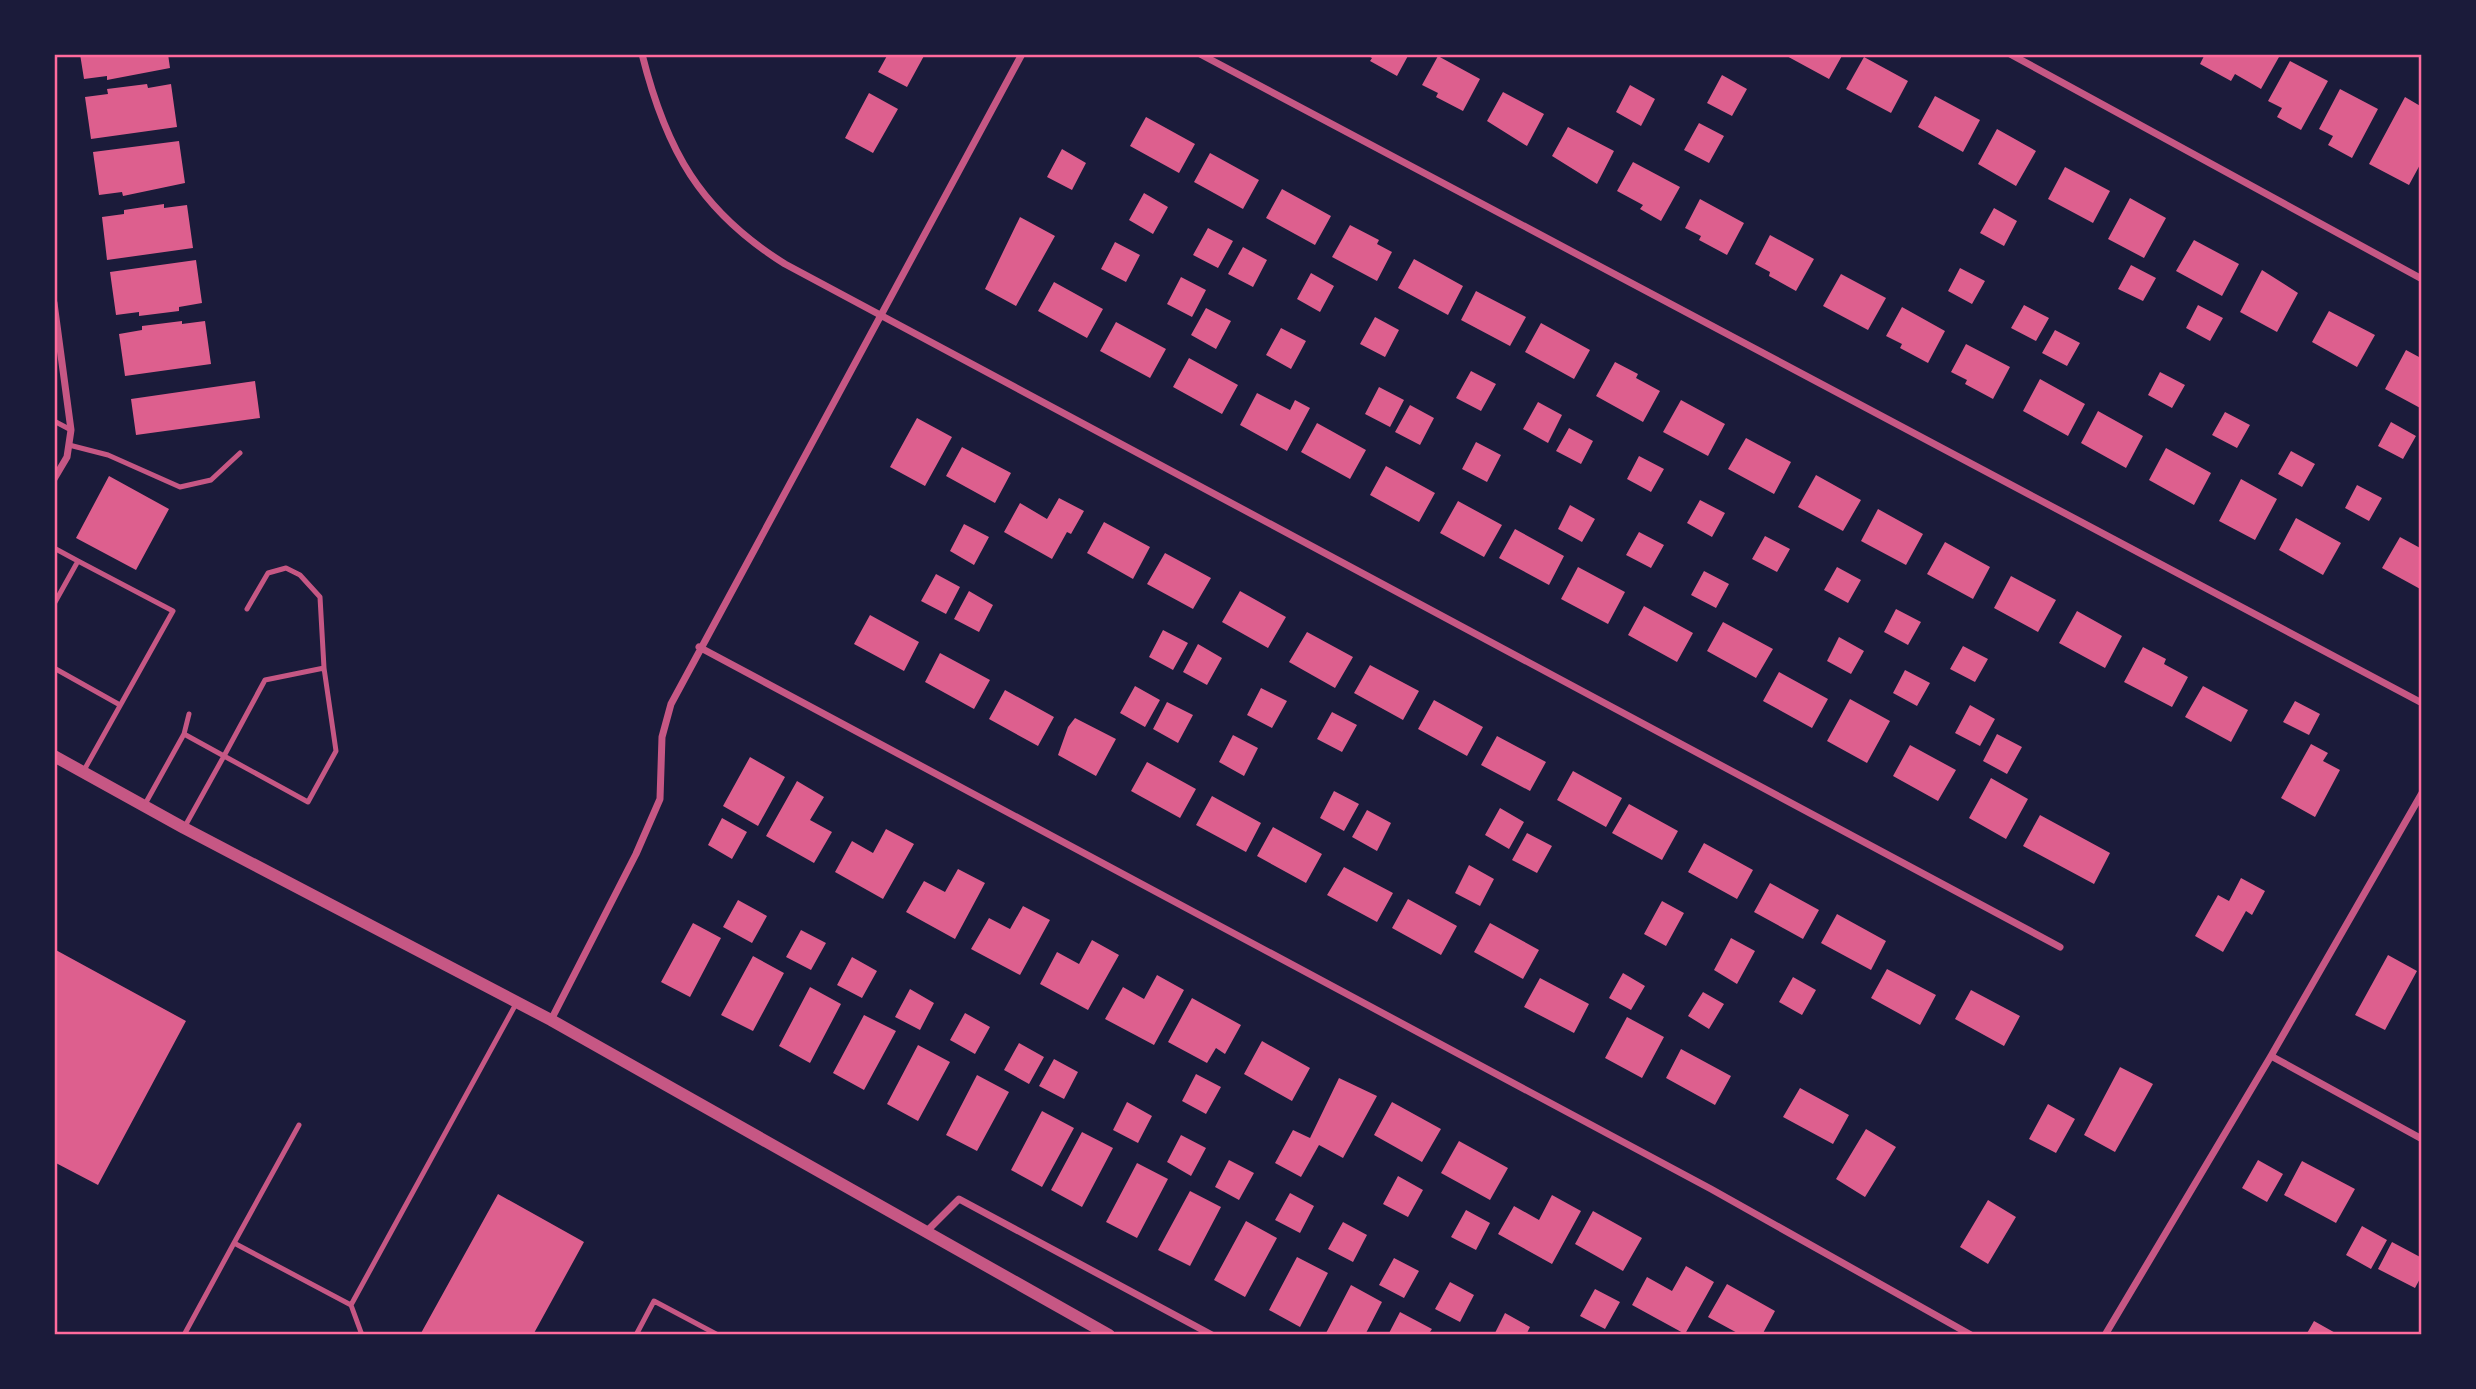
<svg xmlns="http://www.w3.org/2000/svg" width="2476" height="1389" viewBox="0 0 2476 1389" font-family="Jost,sans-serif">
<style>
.building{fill:#dd5f8e}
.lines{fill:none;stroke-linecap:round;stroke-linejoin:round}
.service{stroke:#c65784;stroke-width:5}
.minor{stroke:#c65784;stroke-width:7}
.tertiary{stroke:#c65784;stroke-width:12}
.neatline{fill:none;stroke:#ff6b9d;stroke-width:2.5}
</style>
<rect width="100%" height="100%" fill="#1b1b3a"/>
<path class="building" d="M80,54H168L170,68L107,80V76L84,79Z
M888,54H925L907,87L878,72Z
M1365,54H1409L1397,76L1370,61L1372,58Z
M1783,54H1843L1829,79Z
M2205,54H2274L2279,57L2261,89L2235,74L2231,81L2200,64Z
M1438,56L1480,79L1463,111L1436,97L1438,93L1422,85Z
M1864,57L1908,81L1891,113L1846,89Z
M2290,61L2328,81L2301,130L2277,117L2282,108L2268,101Z
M1722,75L1747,89L1732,116L1707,103Z
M147,84L148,88L171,84L177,127L91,139L85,97L108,94L107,89Z
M1630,85L1655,99L1641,126L1616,112Z
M2340,89L2378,109L2352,158L2328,145L2333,136L2319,129Z
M1503,92L1544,114L1527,146L1487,121Z
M869,93L898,109L873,153L845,138Z
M1935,96L1980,120L1963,152L1918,127Z
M2405,97L2422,107V161L2409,185L2369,164Z
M1146,117L1195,144L1179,173L1130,146Z
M1699,123L1724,136L1709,163L1684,150Z
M1568,127L1614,151L1597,184L1552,156Z
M1997,129L2036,151L2016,186L1978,164Z
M179,141L185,183L123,196L122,192L99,195L93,152Z
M1062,149L1086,163L1072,190L1047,177Z
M1210,153L1259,180L1243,209L1194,182Z
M1633,162L1680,187L1661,221L1640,209L1643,205L1617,191Z
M2065,167L2110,191L2093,223L2048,199Z
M1282,189L1331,216L1315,245L1266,218Z
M1144,193L1168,207L1153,234L1129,220Z
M2130,198L2166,218L2144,258L2108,239Z
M1700,199L1744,223L1727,255L1699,240L1701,236L1685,228Z
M164,204V208L187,205L193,248L107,260L102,217L124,214V210Z
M1994,208L2017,221L2004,246L1980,233Z
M1020,217L1055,236L1016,306L985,289Z
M1350,225L1379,240L1377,244L1392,252L1377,281L1332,257Z
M1208,228L1233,241L1218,268L1193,255Z
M1770,235L1814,259L1796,291L1769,276L1770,272L1755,264Z
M2194,240L2239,264L2222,296L2176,271Z
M1115,242L1140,255L1126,282L1101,269Z
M1243,247L1267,260L1253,287L1228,274Z
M1414,259L1463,286L1448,315L1398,288Z
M196,260L202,303L179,307V311L139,316V312L116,315L110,272Z
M2131,265L2156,278L2143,301L2118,289Z
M1960,268L1985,281L1972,304L1948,291Z
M2262,270L2298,293L2277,332L2240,312Z
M1311,273L1334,286L1320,312L1297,299Z
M1841,274L1886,298L1868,330L1823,306Z
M1181,277L1206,290L1192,317L1167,304Z
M1054,282L1103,309L1087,338L1038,311Z
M1476,291L1526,317L1510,346L1461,320Z
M2024,305L2049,318L2036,341L2011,328Z
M2198,305L2223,318L2210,341L2186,328Z
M1902,307L1945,331L1928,363L1900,348L1902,344L1886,336Z
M1206,308L1231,321L1216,349L1191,335Z
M2329,311L2375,335L2357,367L2312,342Z
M1375,317L1399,330L1385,357L1360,344Z
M182,321V324L205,321L211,364L125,376L119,334L142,330V326Z
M1116,322L1166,349L1150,378L1100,351Z
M1541,323L1590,350L1574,379L1525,352Z
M1281,328L1306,341L1291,369L1266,355Z
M2055,330L2080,343L2067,366L2042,353Z
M1966,344L2010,367L1993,399L1965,384L1967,380L1951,372Z
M2406,350L2419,357L2422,352V409L2385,389Z
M1189,358L1238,385L1222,414L1173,387Z
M1615,362L1638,374L1636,378L1660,391L1643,422L1596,396Z
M1471,371L1496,384L1481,411L1456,398Z
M2160,372L2185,385L2172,408L2148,395Z
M2040,379L2085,404L2068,436L2023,411Z
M255,381L260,418L136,435L131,399Z
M1379,387L1404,400L1390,427L1365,414Z
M1257,393L1290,410L1295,400L1310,408L1287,451L1240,425Z
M1681,400L1725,424L1708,456L1663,432Z
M1538,402L1562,415L1548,443L1523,429Z
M1410,405L1434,418L1420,445L1395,432Z
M2098,411L2143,436L2126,468L2081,443Z
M2225,412L2250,425L2237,448L2212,435Z
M917,418L952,437L925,486L890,467Z
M2391,422L2416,436L2403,459L2378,446Z
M1317,423L1366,450L1350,479L1301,452Z
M1569,428L1593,441L1581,464L1556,451Z
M1746,438L1791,462L1774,494L1728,469Z
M1476,442L1501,455L1487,482L1462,469Z
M962,447L1011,473L995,503L946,476Z
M2166,448L2211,473L2194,505L2149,480Z
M2291,451L2315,464L2302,487L2278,474Z
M1639,456L1664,469L1651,492L1627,479Z
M1386,466L1435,493L1419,522L1370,495Z
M1816,475L1861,500L1843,531L1798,507Z
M109,476L169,509L136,570L76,538Z
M2241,479L2277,499L2255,540L2219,521Z
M2357,485L2382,498L2369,521L2345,508Z
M1059,498L1084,511L1071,534L1067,532L1052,559L1004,532L1020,503L1047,519Z
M1700,500L1725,513L1712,537L1687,523Z
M1458,501L1502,525L1484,557L1440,533Z
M1570,505L1595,519L1582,542L1558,529Z
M1878,509L1923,534L1906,565L1861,541Z
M2296,518L2341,543L2323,575L2279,550Z
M1104,522L1150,547L1133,579L1087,553Z
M964,524L989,537L974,565L950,551Z
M1515,529L1564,556L1549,585L1499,558Z
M1639,532L1664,545L1651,568L1626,555Z
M1765,536L1790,549L1777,572L1752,559Z
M2400,537L2422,549V590L2382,568Z
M1945,542L1990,567L1973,599L1927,574Z
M1165,553L1211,578L1193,609L1147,584Z
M1578,567L1625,592L1608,624L1561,599Z
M1837,567L1861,580L1848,603L1824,590Z
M1704,571L1729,584L1716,608L1691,595Z
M936,574L960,587L946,614L921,601Z
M2011,576L2056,600L2038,632L1994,608Z
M969,591L993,605L979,632L954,619Z
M1240,591L1286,617L1268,648L1222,622Z
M1644,606L1693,633L1677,662L1628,635Z
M1896,609L1921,622L1908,645L1884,632Z
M2077,611L2122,636L2105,668L2059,643Z
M870,615L919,642L904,671L854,644Z
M1723,622L1773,649L1756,678L1707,651Z
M1163,630L1188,643L1173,670L1149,657Z
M1307,632L1353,657L1335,688L1289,662Z
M1839,637L1864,651L1851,674L1827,661Z
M1198,644L1222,658L1207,685L1183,672Z
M1963,646L1988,659L1975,682L1950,669Z
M2143,647L2166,659L2164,664L2188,677L2172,707L2124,682Z
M940,653L990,680L974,709L925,682Z
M1370,665L1419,691L1403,720L1354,693Z
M1905,670L1930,683L1917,706L1893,693Z
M1779,672L1828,699L1812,728L1763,701Z
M1135,686L1160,700L1145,727L1120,713Z
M2203,686L2248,710L2231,742L2185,717Z
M1261,688L1287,701L1272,728L1247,715Z
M1005,690L1054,717L1038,746L989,719Z
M1850,699L1890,721L1867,763L1827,741Z
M1434,700L1483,727L1467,756L1418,729Z
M2295,701L2320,714L2309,735L2283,722Z
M1167,702L1193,715L1178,743L1153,729Z
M1970,705L1995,719L1980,746L1955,733Z
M1332,712L1357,725L1342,752L1317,739Z
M1075,718L1116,739L1096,776L1058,755L1068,727Z
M1997,734L2022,747L2007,774L1983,761Z
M1233,735L1258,748L1244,776L1219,762Z
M1497,736L1546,762L1530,791L1481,765Z
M2311,744L2328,753L2323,761L2340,770L2315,817L2281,798Z
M1910,745L1956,770L1938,801L1893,776Z
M750,757L785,777L758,826L723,806Z
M1147,762L1196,789L1180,818L1131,791Z
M1573,771L1622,798L1606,827L1557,800Z
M1991,778L2028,799L2006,839L1969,818Z
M797,781L824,797L810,820L832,832L814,863L766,836Z
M1334,791L1359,804L1344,831L1320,818Z
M1212,796L1261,823L1246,852L1196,825Z
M1629,804L1678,831L1662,860L1612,833Z
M1500,808L1524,822L1509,849L1485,835Z
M1367,810L1391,823L1377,851L1352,837Z
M2040,815L2110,853L2094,884L2023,846Z
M722,818L747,832L732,859L708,845Z
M1273,827L1322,854L1306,883L1257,856Z
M886,829L914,844L883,899L835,872L852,841L873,853Z
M1527,833L1552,846L1537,873L1512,860Z
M1704,843L1753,870L1737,899L1688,872Z
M1469,865L1494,879L1480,906L1455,893Z
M1344,867L1393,893L1377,922L1327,895Z
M958,869L985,883L955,939L906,912L924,881L945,892Z
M2241,878L2265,891L2252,915L2246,911L2223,952L2195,936L2218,895L2229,901Z
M1770,883L1819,910L1803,939L1754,912Z
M1408,899L1457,926L1441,955L1392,928Z
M738,900L767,916L752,943L723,927Z
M1662,901L1684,913L1666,946L1644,934Z
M1023,906L1050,920L1020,975L971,949L989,918L1010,929Z
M1837,914L1886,941L1871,970L1821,943Z
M693,923L721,938L690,997L661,982Z
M1490,923L1539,950L1523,979L1474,952Z
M801,930L826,943L811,970L786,957Z
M1731,938L1755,951L1737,984L1714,970Z
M1092,940L1119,955L1088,1010L1040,984L1057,952L1079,964Z
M54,949L186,1021L98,1185L54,1162Z
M2388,955L2417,971L2385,1030L2355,1015Z
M753,956L784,973L753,1031L721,1015Z
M852,957L877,971L862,998L837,985Z
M1887,969L1936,995L1920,1025L1871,998Z
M1623,973L1645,986L1631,1010L1609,998Z
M1157,975L1184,990L1154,1045L1105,1019L1123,987L1144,999Z
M1793,977L1816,990L1802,1015L1779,1002Z
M1540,978L1589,1004L1574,1033L1524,1007Z
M810,987L841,1004L810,1063L779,1046Z
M910,989L934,1003L920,1030L895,1017Z
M1971,990L2020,1016L2004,1046L1955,1019Z
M1703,992L1724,1004L1709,1029L1688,1016Z
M1192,998L1241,1025L1225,1054L1216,1048L1207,1063L1168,1042Z
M965,1013L990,1027L975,1054L950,1040Z
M864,1015L896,1031L864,1090L833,1073Z
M1627,1017L1664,1037L1642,1078L1605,1058Z
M1262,1041L1310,1068L1292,1101L1244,1074Z
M1019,1043L1044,1057L1029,1084L1004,1070Z
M918,1045L950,1062L918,1121L887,1104Z
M1681,1049L1731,1076L1715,1105L1666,1078Z
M1054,1059L1078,1072L1064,1099L1039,1086Z
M2120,1067L2153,1084L2115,1152L2084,1135Z
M1196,1074L1221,1087L1206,1114L1182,1101Z
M977,1075L1009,1092L977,1151L946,1135Z
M1339,1078L1377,1096L1343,1158L1319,1145L1301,1177L1275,1163L1293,1130L1310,1138Z
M1800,1088L1849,1115L1833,1144L1783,1117Z
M1127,1102L1152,1116L1138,1143L1113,1130Z
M1392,1102L1441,1129L1422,1162L1374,1135Z
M2048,1104L2075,1119L2056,1153L2029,1139Z
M1042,1111L1074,1128L1042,1187L1011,1170Z
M1866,1129L1896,1147L1865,1197L1836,1179Z
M1082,1132L1113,1148L1082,1207L1051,1190Z
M1181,1135L1206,1148L1191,1176L1167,1162Z
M1459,1141L1508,1168L1490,1200L1441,1173Z
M1229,1160L1254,1173L1239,1200L1215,1187Z
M2258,1160L2283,1174L2267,1202L2242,1188Z
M2302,1161L2355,1189L2336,1223L2284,1195Z
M1137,1163L1168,1179L1137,1238L1106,1222Z
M1398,1176L1423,1190L1408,1217L1383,1204Z
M1190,1191L1221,1207L1190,1266L1158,1250Z
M1290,1193L1314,1206L1300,1233L1275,1220Z
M498,1194L584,1242L533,1335H420Z
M1552,1195L1581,1211L1552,1264L1498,1234L1514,1206L1539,1220Z
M1988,1200L2016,1217L1988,1264L1960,1247Z
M1466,1210L1490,1223L1476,1250L1451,1237Z
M1593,1211L1642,1238L1623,1271L1575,1244Z
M1246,1221L1277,1238L1245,1297L1214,1280Z
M1343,1222L1367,1235L1353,1262L1328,1249Z
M2362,1226L2387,1240L2371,1269L2346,1255Z
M2392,1242L2422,1258V1275L2415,1288L2378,1269Z
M1297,1257L1328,1273L1300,1327L1269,1310Z
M1394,1258L1419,1271L1404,1298L1379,1285Z
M1686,1266L1714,1282L1685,1334L1632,1305L1647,1277L1672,1291Z
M1450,1282L1474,1295L1460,1322L1435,1309Z
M1727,1284L1775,1311L1762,1335H1741L1708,1317Z
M1351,1285L1382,1302L1365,1335H1325Z
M1595,1289L1620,1302L1605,1329L1580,1316Z
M1400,1312L1432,1329L1428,1335H1388Z
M1505,1313L1530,1327L1526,1335H1494Z
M2314,1321L2339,1335H2306Z"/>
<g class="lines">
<path class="service" d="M54,421L71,430
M69,445L108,455L180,487L211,480L240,453
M54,548L78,561
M54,604L78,561L173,611L83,772
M247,609L268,573L286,568L300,575L320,597L324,668
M54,668L120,705
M184,734L189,714
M144,806L184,734L224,756L265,680L324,668L336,751L308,802L224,756L184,828
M299,1125L234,1243L351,1305L362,1335
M351,1305L517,1002
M184,1335L234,1243
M636,1335L654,1301L718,1335"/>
<path class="minor" d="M642,54C666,150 700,211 785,264L2060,947
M1200,54L2422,703
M2010,54L2422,279
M54,303L71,430L67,457L54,479
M699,647L1711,1189L1971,1335
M551,1020L636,854L660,799L662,737L671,704L1022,54
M2271,1056L2422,1139
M927,1231L959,1199L1212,1335
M2105,1335L2271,1056L2422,793"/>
<path class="tertiary" d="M54,756L184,828L551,1020L1109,1335"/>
</g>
<rect width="2476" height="1389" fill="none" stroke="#1b1b3a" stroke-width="112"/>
<rect x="56" y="56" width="2364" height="1277" class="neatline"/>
</svg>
